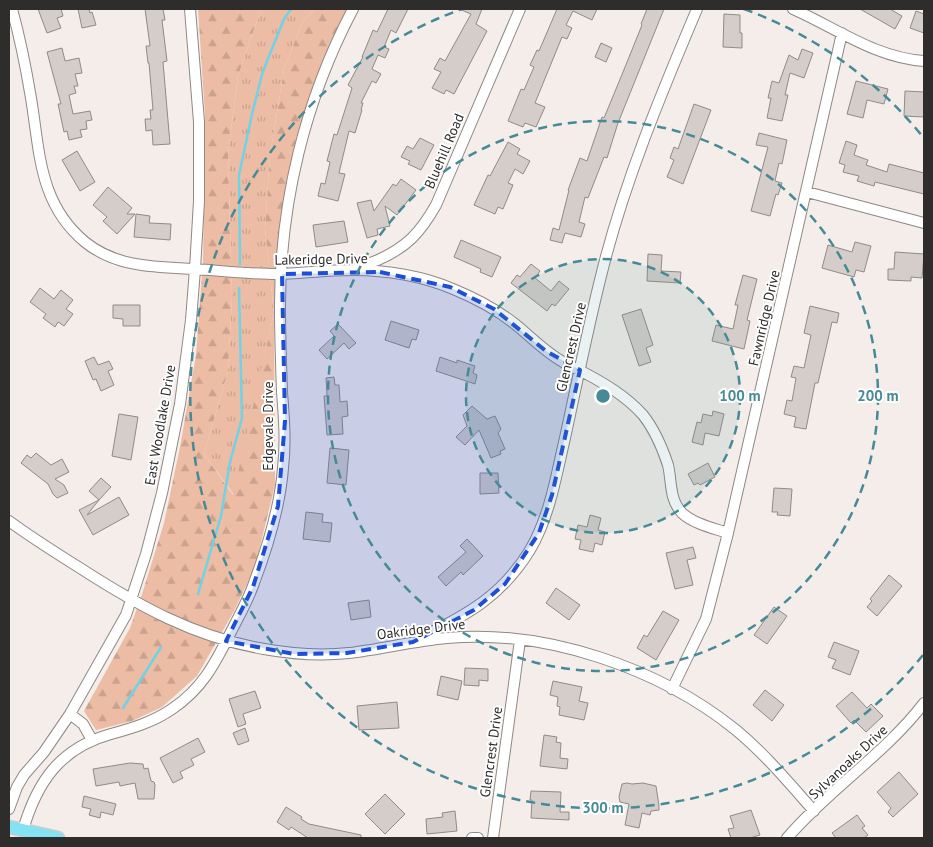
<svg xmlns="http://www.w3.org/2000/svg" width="933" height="847" viewBox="0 0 933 847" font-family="'PT Sans',sans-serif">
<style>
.grass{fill:url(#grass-tufts)}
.forest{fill:url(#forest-firs)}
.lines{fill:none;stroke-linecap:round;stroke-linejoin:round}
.stream{stroke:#70d2e6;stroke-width:2.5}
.building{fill:#d4cdc9;stroke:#918b88}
.minor-casing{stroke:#8f8885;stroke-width:12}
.major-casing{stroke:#cdcdcc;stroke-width:15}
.minor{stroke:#fff;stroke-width:10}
.major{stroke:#83e3f4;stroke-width:12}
.marked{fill:#1d4ed8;fill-opacity:0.2;stroke:#1d4ed8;stroke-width:4;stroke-dasharray:10 6;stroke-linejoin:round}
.ring{fill:none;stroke:#468a98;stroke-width:2.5;stroke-dasharray:9 6}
.labels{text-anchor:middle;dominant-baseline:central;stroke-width:4;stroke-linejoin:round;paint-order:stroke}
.street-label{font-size:14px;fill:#2f2d2b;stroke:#fff}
.centre{fill:#468a98;stroke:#fff;stroke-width:2.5}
.ring-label{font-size:15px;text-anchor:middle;font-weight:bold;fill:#468a98;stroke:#fff;stroke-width:4;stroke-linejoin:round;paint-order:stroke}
</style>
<defs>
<pattern id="grass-tufts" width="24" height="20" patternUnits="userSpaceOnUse" patternTransform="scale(1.25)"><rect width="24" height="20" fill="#ecbca4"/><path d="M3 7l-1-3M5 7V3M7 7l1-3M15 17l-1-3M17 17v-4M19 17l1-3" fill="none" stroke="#cba28d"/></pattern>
<pattern id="forest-firs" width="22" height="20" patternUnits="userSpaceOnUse" patternTransform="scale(1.25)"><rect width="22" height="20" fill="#ecbca4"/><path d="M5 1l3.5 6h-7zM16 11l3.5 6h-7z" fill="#cba28d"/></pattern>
</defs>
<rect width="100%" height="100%" fill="#f4ede9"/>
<path class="grass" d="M261,9H315L303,21L284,69L270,156L265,228L274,313L234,495L204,454L228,371L232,297L228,153L238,76Z"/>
<path class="forest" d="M198,9H261L238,76L228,153L232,297L228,371L204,454L233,495L274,313L265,228L270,156L284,69L303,21L315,9H347L322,67L296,138L282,213L274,313L275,485L255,567L234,611L197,676L162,707L132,721L96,730L84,711L130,628L143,591L164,523L180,447L196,355L203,261L205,115Z"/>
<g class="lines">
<path class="stream" d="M240,264L239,175L252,114L263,71L284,19L291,9
M198,594L221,516L230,462L242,418L239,288
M123,708L161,647"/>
</g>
<path class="building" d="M38,9H61L63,16L57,18L61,28L47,33Z
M78,9H89L90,13L92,12L96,25L82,28Z
M145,9H163L165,20H162L167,61L163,62L170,144L153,145L152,130L146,131L145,119H151L150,110H153L149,63H148L146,46H150Z
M388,9H408L396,33L391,30L384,47L389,49L385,58L378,55L372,69L381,74L376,83L372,81L361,103H363L361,110H362L355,133L349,131L339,173L345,174L338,201L318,196L321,183L325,184L330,162L327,161L334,134L337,135L352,88L348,85L363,57H362L373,30L377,32Z
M459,9H482L476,24L487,31L454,94L446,90L444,94L432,88L441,72L434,69L440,58L445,61L471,14Z
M557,9H597L592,20L573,11L566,25L572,28L567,39L562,37L535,103L545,107L536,127L525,123L523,127L508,121L521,89L524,90L534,67L530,65L537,50L539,51Z
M647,9H664L618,123L607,158L604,157L588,198L585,197L579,222L585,224L581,237L565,233L562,243L550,240L553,228L559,230L569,190H568L580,158L587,161L602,117L604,118L621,77L642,25L641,24Z
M860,9H890L902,16L895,29Z
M916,11L924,14V33L910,28Z
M724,14L740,15V33H742V48L723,47Z
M601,43L612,48L606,62L595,57Z
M62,48L65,61L79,58L82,73L75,74L78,86H74L76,93L69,95L73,114L90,111L92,120L86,121L87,129L80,130L82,137L69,140L67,131L64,132L58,104H61L47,52Z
M802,49L813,53L804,78L790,73L785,95H788L782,121L767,118L771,98H768L772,81L779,83L789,55L798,60Z
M856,81L888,89L884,104L867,100L863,118L847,114Z
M905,91L924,92V117L904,116Z
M694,104L711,110L683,184L667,177L674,160L670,158L674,147L678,149Z
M759,133L787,140L782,164L779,163L775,181L782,183L778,195L776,194L770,216L751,211L768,147L756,145Z
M420,138L434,145L421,170L408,164L410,161L401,157L407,146L413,149Z
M846,141L857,145L854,155L868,160L866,165L887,172L889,164L924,173V194L875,182L874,186L857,181L859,176L843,172L845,165L839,163Z
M508,142L520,149L517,154L530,161L523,174L515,169L508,183L513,185L503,209L498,207L495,214L474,205L488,175L490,176Z
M77,151L95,182L80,191L62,160Z
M401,179L416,190L397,215L385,206L390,226L377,229L378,235L367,238L357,203L371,200L374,211L393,184L396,186Z
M108,187L132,208L127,214H135L117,234L103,221L107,217L93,205Z
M136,214L150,216L149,223L171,224L170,240L134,237Z
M344,221L348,242L316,247L313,225Z
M461,240L501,257L492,277L480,272L481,269L454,257Z
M855,242L871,246L864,272L856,270L854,277L822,268L828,245L852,252Z
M895,252L924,254L922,278L911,277V281L888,280V269H894Z
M648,254L662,255L661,271L681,272L680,283L647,281Z
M531,264L540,271L535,278L551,291L559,281L569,289L555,306L552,304L547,311L511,283L517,275L520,277Z
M743,275L757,279L747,320L750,321L744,349L712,341L716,325L733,329L738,305H735Z
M40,288L54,299L61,290L73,300L66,309L73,314L64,326L58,322L55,327L43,318L46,314L30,302Z
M113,305H140V326H123V319L113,318Z
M810,306L839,313L837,323L832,322L818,383H815L806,429L794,427L796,417L784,414L787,400L792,401L796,378L791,377L794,366L804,368L811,335L804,333Z
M641,309L653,345L646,348L651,362L639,366L622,315Z
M391,321L419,330L416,340L412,339L409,348L385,340Z
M338,324L356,343L349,349L344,343L327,359L319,350L334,336L330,331Z
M94,357L98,365L109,361L113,369L108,371L114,385L101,391L96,379L93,380L85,361Z
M440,357L457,363V360L475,366L473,373L477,375L475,384L436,371Z
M334,377L335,385H339L340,402L347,401L348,416L342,417L343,434L327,435L324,396H327L326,378Z
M472,406L487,419L495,416L501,429L498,433L505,449L500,451L501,454L491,458L479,430L465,445L456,437L467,426L463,415Z
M713,411L724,414L719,436L705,433L703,445L692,442L697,422L701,423L703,414L712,416Z
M119,414L138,417L131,460L112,456Z
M330,448L349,450L346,485L327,483Z
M36,453L51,465L62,459L69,472L55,479L64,485L68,493L57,498L53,494L48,484L21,463L27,455L31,458Z
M708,463L715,477L700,485L698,483L694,485L688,474Z
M480,473H498L499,493L480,494Z
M101,478L111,487L99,500L89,491Z
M774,488L792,489L790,516L777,515L778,512H772Z
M119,497L129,515L93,535L79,510L99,500L87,515Z
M306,512L323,514L322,522L332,523L330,542L303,539Z
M590,515L601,518L598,530L605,532L602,545L595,543L593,552L579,549L581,540L575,539L578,525L587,527Z
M467,539L483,556L463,575L461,572L446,586L438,577L466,552L460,546Z
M693,547L696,558L687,560L693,585L675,589L666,553Z
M889,575L902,586L877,616L867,607L872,601L870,599Z
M556,588L580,605L569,620L546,603Z
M369,600L371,617L351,620L348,603Z
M774,607L787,616L767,644L754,635Z
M663,611L679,620L656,660L637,648L644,635L647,637Z
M834,642L859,651L850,675L832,668L836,660L828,657Z
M465,668L488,669V681L479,680V686L464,685Z
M441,676L462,681L458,700L437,695Z
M553,681L582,687L579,701L588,703L584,720L559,715L560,707L557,706L558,697L550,695Z
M765,690L784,705L772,721L753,705Z
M255,691L261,708L243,714L246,724L238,727L229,699Z
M852,692L867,708L871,704L883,716L866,732L854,720L851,723L836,706Z
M397,702L399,728L359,730L357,706Z
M245,728L249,741L238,745L233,733Z
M544,735L557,737L556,742L561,743L560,758L568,759L567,769L540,766Z
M198,738L205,752L191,759L194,765L180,772L183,778L173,783L160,758Z
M130,763L143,764L144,769L148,768L151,781L154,782L155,785L154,799H138L135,783L120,786L119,782L96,786L93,769Z
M899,772L918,794L893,817L888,812L891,808L877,792Z
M627,783L632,784L643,783L656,786L659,806V810L651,811L650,815L642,813L639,828L625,825L629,804L620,802L619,797L622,784Z
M531,791L561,792L560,812H569V820L531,818L532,800H530Z
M385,794L405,814L385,834L365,814Z
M84,796L116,804L113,815L101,812L100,818L89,815L91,809L82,807Z
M286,807L302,817L301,819L309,824L361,835V838H308L291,827L289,830L277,822Z
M751,810L760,835L750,838H731L728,829L734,828L730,816Z
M455,811L457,831L427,834L426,819L443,817L442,813Z
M857,815L865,826L862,828L868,835L864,838H836L832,833Z"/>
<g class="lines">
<g class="minor-casing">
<path id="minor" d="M12,9C20,38 26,68 31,98C40,153 39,204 85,242C117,268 157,267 196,269C223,271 250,274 277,274C303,273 328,270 354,270C386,270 423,276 453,289C475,298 496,309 515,324C531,337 545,352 563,362C569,366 575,368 581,371C604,383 626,396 643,415C655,430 662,447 668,465C672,482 669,499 682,513C694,524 713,528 728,533
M793,9C836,28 876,58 924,61
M807,192L924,223
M356,269C363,265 371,263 378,260C407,247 420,233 436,205L520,9
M9,521C32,538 56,553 80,568C139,606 194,637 264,649C292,654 321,656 349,653C382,649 414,641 447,638C546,629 659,668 736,730C765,754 789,783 814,811
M420,638C467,615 502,596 530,550C550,516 556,476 565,438C577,383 588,327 602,272C624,183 661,94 697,9
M672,689L706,619L728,533L842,33
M70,714L83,724L92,740
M9,809L17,787L24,775L44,752L70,714L126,615L146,554L162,493L180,404L191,320L195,269L199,201V122L190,9
M23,830C37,782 60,748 111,734C133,728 153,722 172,709C205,687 217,659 234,626C241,612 249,598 254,583C268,546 280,508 283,468C286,443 284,417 282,392C281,364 280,335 280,306C280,203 305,100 353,9
M472,838H478
M493,838L520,640
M787,838C829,789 885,754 924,703"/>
</g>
<g class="major-casing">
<path id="major" d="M9,827L58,838"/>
</g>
<use href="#minor" class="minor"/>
<use href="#major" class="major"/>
</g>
<path class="marked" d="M380,272L450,287L494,309L546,351L580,370L552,495L539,533L505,584L474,610L413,642L347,653L294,654L226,641L253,587L278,506L285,421L282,274Z"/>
<circle cx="603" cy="396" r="137" fill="#468a98" fill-opacity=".12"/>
<g class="ring">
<circle cx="603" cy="396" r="137"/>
<circle cx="603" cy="396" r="275"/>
<path d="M923 655A412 412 0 1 1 462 9M744 9A412 412 0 0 1 923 137"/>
</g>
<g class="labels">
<g class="street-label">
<text transform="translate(444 151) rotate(-67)">Bluehill Road</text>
<text transform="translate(321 259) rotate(-1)">Lakeridge Drive</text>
<text transform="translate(764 318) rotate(-77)">Fawnridge Drive</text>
<text transform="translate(571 347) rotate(-77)">Glencrest Drive</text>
<text transform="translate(160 425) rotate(-80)">East Woodlake Drive</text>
<text transform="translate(268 426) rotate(-90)">Edgevale Drive</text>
<text transform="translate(421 629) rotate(-7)">Oakridge Drive</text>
<text transform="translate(491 752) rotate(-82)">Glencrest Drive</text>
<text transform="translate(848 762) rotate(-43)">Sylvanoaks Drive</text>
</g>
</g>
<circle cx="603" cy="396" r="8" class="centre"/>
<g class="ring-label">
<text x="740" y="401">100 m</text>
<text x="878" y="401">200 m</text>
<text x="603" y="813">300 m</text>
</g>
<rect width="933" height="847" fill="none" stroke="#2f2d2b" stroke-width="20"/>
</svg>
